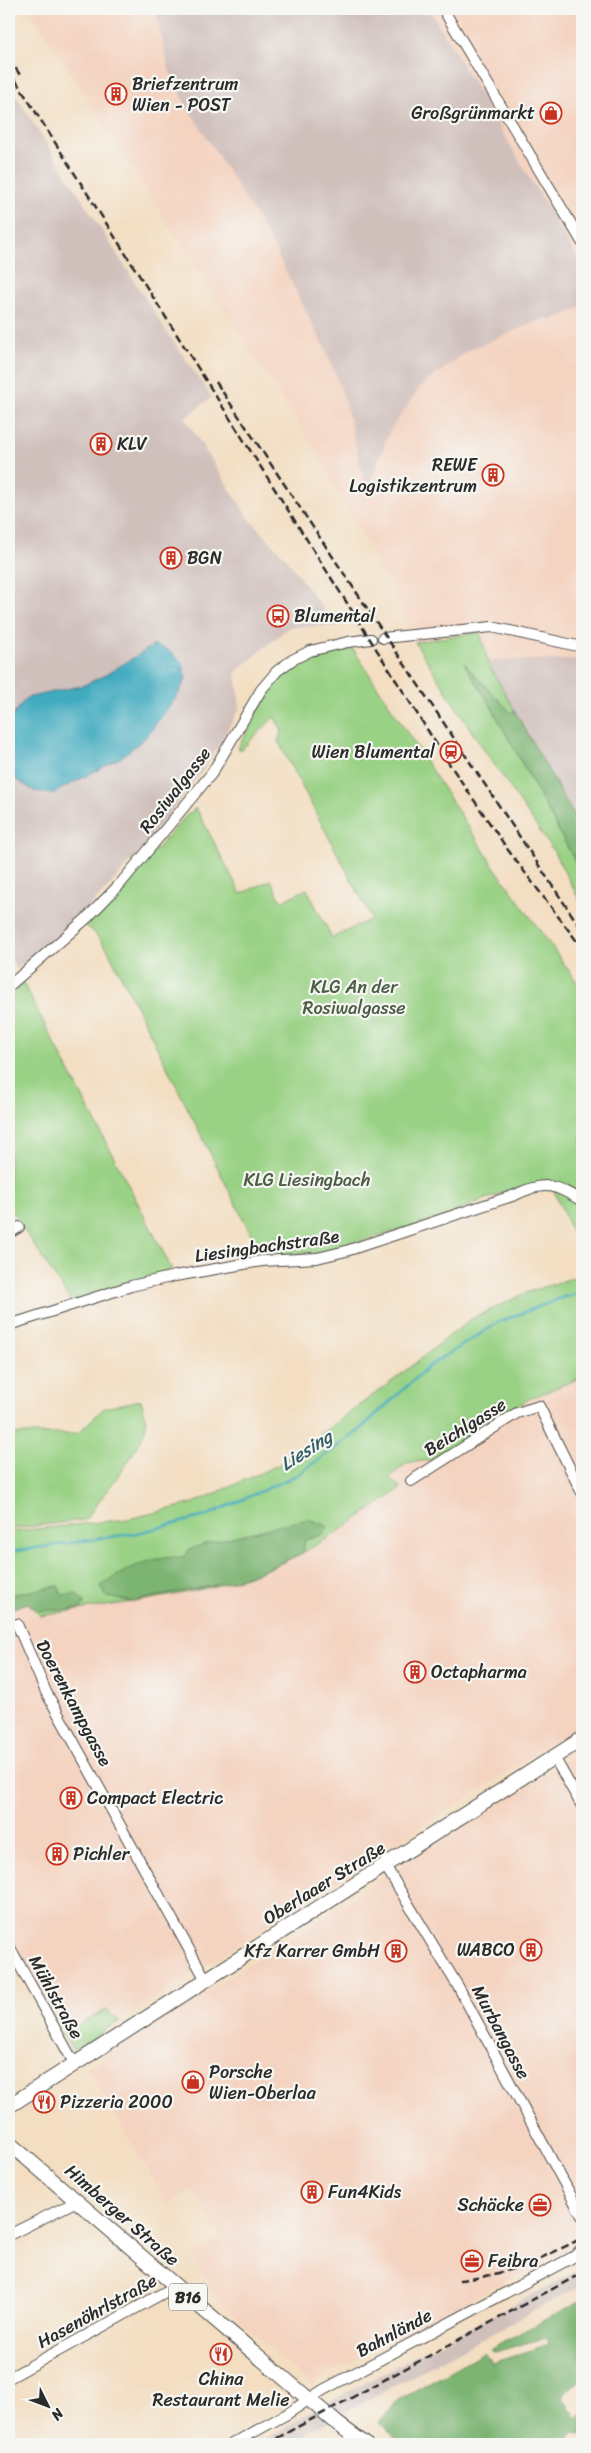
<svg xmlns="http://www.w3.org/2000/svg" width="591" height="2453" viewBox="0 0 591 2453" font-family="Sriracha,sans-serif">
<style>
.built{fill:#f4d3c0}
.industrial{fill:#d0c0bc}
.green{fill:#9ad285;stroke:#627e58}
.forest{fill:#7bb472;stroke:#53704e}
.water{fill:#3faabf;stroke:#356a75}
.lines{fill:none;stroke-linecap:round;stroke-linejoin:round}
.stream{stroke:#3faabf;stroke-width:2.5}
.minor-casing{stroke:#494642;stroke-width:12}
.major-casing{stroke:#494642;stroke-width:16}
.minor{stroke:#fff;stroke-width:10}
.major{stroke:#fff;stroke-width:14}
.rail{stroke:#2b2b2b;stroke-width:2.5;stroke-dasharray:8 4;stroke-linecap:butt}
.labels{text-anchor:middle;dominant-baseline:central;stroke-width:4.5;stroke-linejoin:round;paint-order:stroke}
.shield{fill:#f6f6f2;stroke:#686867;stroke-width:1}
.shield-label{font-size:16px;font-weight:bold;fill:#2b2b2b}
.poi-label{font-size:18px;fill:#2b2b2b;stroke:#f6f6f2;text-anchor:start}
.street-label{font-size:18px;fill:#2b2b2b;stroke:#f6f6f2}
.park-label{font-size:18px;fill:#4c5d46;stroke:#f6f6f2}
.water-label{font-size:19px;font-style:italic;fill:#335e66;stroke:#f6f6f2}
</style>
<rect width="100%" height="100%" fill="#f6f6f2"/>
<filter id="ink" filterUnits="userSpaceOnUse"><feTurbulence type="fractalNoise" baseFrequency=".02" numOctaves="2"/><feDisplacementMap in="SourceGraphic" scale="10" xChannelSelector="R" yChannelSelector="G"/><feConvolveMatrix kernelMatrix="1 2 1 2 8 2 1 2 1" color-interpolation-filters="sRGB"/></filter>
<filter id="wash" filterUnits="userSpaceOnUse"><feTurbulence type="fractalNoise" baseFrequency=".0096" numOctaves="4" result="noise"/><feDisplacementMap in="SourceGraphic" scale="20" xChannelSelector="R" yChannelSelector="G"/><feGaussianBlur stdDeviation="1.12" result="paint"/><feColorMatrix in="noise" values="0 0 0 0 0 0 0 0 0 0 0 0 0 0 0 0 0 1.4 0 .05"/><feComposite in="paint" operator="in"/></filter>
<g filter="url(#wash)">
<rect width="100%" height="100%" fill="#f3dec2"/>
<path class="built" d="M29,9H582V654H576L580,660H495L489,665L480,632L415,642L391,587L316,452Z
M582,1377V1724L114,2024L106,2010L63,2033L9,1935V1609L28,1603L40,1616L131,1602L225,1583L257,1573L303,1553L400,1488L389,1478L407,1463L431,1460L529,1399Z
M582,1750V2241L325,2375L313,2387L222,2304L192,2256L221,2238L193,2189L167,2204L88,2068Z"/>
<path class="industrial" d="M155,9H429L582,266V307L549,321L547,317L469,350L422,385L390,430L367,491L344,397L328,355L266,232L185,103L169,70Z
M9,85L168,334L212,397L185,418L247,516L285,557L329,617L335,620L339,626L289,627L236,672L240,708L206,766L141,850L101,895L55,940L16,969L9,954Z
M495,660H580L582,664V830L489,665Z
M582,2268V2285L306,2433L311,2442L307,2444H255L287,2427L288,2424L291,2425V2422L294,2423L295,2420Z"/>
<path class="green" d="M480,632L489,665L515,711L511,713L466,666L491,706L582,874V905L554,852L470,729L415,642Z
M353,649L495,868L582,989V1256L552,1186L513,1190L480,1201L448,1216L324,1252L263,1258L108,950L94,932L85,925L113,898L186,816L196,808L241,894L271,880L281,901L307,889L332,938L372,919L278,741L282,730L274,717L241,750L238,748C248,732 255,713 266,697C286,666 318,655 353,649Z
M22,981L172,1269L72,1303L9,1207V992Z
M582,1275V1377L529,1399L430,1460L407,1463L389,1478L401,1488C356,1521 309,1554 257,1573C189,1598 110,1604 40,1616L28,1603L9,1609V1532L129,1519L194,1503L278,1465L395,1379L471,1319L528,1292Z
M141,1400C143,1410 148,1421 145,1430C134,1459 103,1495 85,1520L9,1529V1434H77L104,1408Z
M106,2010L119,2021L80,2047L72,2049L62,2034Z"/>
<path class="forest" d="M464,663L511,713L515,711L582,830V874L491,706Z
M308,1519L326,1525L328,1529L322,1535L305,1540L303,1553L257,1573L225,1583L131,1602L107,1597L100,1586C128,1568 150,1556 184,1557L189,1550L207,1543Z
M58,1586L62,1595L77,1594L84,1602L81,1609L39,1611L28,1603L9,1609V1595Z
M582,2300V2377L562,2397L577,2418L582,2414V2435L573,2432L564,2444H404L378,2423L399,2399L484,2352L493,2363L549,2344L547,2337L495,2352L490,2349Z"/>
<path class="water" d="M154,645L168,650L182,662L186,679L176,698L145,738L120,758L52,794L34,791L12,777L9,770V721L26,698L84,685L107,674Z"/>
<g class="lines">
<path class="stream" d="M9,1552L137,1533L206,1516L297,1475L356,1433L429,1366L501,1321L564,1297L582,1293"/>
</g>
</g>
<g filter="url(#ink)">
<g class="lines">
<g class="minor-casing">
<path id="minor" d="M443,9L582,242
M383,638L492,627L582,647
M9,986L87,918L121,883L212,773L261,690L277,671L292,660L310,651L348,642L371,639
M9,1233L19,1227
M9,1325L131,1286L175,1276L262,1261L317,1258L346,1251L515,1195C546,1180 555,1185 582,1201
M411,1481L517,1413L539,1406L582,1493
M17,1624L46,1692L206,1980
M554,1757L582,1806
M386,1867L459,1988L582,2216
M9,1946L74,2063
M9,2235L77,2201
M9,2378L176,2286
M232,2444L287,2414L323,2390L575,2256L582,2248"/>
</g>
<g class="major-casing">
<path id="major" d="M9,2106L582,1739
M9,2143L191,2299L338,2424L365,2444"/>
</g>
<use href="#minor" class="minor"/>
<use href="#major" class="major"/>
<path class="rail" d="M9,58L20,75
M9,70L444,756L508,850L582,948
M216,382L582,930
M459,2280C505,2276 541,2259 582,2238
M266,2444L582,2273"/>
</g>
</g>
<defs>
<g id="building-ring" transform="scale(1.125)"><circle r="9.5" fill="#f6f6f2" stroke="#c8321e" stroke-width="1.5"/><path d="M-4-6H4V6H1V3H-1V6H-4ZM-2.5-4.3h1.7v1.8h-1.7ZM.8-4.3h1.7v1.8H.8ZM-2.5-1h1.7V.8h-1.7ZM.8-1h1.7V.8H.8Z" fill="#c8321e"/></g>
<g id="shop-ring" transform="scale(1.125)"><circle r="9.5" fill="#f6f6f2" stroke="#c8321e" stroke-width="1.5"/><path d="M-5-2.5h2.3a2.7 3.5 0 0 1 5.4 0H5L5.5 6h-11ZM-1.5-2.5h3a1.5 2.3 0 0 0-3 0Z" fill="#c8321e"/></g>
<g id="bus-ring" transform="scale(1.125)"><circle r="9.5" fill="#f6f6f2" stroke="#c8321e" stroke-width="1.5"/><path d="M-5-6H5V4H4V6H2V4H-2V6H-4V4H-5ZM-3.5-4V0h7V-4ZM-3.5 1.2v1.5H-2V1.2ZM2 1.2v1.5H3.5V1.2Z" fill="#c8321e"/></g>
<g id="station-ring" transform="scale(1.125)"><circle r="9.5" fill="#f6f6f2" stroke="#c8321e" stroke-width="1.5"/><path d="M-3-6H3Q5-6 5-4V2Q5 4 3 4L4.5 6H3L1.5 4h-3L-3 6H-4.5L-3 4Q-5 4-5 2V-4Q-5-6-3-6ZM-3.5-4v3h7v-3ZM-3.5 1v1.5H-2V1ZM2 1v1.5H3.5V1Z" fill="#c8321e"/></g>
<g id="restaurant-ring" transform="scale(1.125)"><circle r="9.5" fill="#f6f6f2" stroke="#c8321e" stroke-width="1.5"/><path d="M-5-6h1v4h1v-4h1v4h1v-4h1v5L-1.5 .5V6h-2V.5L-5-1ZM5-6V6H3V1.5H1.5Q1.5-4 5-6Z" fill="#c8321e"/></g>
<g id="office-ring" transform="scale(1.125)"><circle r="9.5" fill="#f6f6f2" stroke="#c8321e" stroke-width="1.5"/><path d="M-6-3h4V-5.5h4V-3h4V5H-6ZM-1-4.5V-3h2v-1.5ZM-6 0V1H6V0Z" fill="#c8321e"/></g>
</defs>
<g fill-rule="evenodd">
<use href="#building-ring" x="116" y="94"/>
<use href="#shop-ring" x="551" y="113"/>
<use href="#building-ring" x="101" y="444"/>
<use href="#building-ring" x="493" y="475"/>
<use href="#building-ring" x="171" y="558"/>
<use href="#bus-ring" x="278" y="616"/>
<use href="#station-ring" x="451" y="752"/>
<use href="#building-ring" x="415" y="1672"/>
<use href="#building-ring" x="71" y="1798"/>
<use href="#building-ring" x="57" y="1854"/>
<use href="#building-ring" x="531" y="1950"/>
<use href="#building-ring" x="396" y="1951"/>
<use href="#shop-ring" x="193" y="2082"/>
<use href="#restaurant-ring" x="44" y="2102"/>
<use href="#building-ring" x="312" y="2192"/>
<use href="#office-ring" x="540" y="2205"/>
<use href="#office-ring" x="472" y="2261"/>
<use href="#restaurant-ring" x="221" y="2354"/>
</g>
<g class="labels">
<rect class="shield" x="169" y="2283.5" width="38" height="27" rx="4"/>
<g class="shield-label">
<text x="188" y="2297">B16</text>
</g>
<g class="poi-label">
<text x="132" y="84">Briefzentrum<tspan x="132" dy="21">Wien - POST</tspan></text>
<text x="535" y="113" text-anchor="end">Großgrünmarkt</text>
<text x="117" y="444">KLV</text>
<text x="477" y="465" text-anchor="end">REWE<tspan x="477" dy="21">Logistikzentrum</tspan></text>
<text x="187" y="558">BGN</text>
<text x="294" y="616">Blumental</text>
<text x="435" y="752" text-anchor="end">Wien Blumental</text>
<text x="431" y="1672">Octapharma</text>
<text x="87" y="1798">Compact Electric</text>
<text x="73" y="1854">Pichler</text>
<text x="515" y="1950" text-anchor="end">WABCO</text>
<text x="380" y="1951" text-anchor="end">Kfz Karrer GmbH</text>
<text x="209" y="2072">Porsche<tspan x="209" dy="21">Wien-Oberlaa</tspan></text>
<text x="60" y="2102">Pizzeria 2000</text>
<text x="328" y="2192">Fun4Kids</text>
<text x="524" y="2205" text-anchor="end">Schäcke</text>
<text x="488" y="2261">Feibra</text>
<text x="221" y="2379" text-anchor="middle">China<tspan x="221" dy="21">Restaurant Melie</tspan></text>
</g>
<g class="street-label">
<text transform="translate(175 790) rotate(-52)">Rosiwalgasse</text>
<text transform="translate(267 1246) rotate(-8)">Liesingbachstraße</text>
<text transform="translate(465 1427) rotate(-32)">Beichlgasse</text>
<text transform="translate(74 1703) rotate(62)">Doerenkampgasse</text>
<text transform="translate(324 1883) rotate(-32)">Oberlaaer Straße</text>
<text transform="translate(56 1997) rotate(61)">Mühlstraße</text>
<text transform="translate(501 2032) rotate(62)">Murbangasse</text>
<text transform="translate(122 2215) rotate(41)">Himberger Straße</text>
<text transform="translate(97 2311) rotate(-29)">Hasenöhrlstraße</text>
<text transform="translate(394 2333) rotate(-28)">Bahnlände</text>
</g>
<g class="park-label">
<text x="354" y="987">KLG An der<tspan x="354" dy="21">Rosiwalgasse</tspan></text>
<text x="307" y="1180">KLG Liesingbach</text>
</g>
<g class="water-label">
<text transform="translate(306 1450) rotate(-33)">Liesing</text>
</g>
</g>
<rect width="591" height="2453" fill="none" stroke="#f6f6f2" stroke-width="30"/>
<g transform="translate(48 2406) rotate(132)" stroke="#f6f6f2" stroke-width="4" paint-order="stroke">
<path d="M0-4L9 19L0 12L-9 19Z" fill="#2b2b2b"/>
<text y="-8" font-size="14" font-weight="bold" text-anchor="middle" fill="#2b2b2b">N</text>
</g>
</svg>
